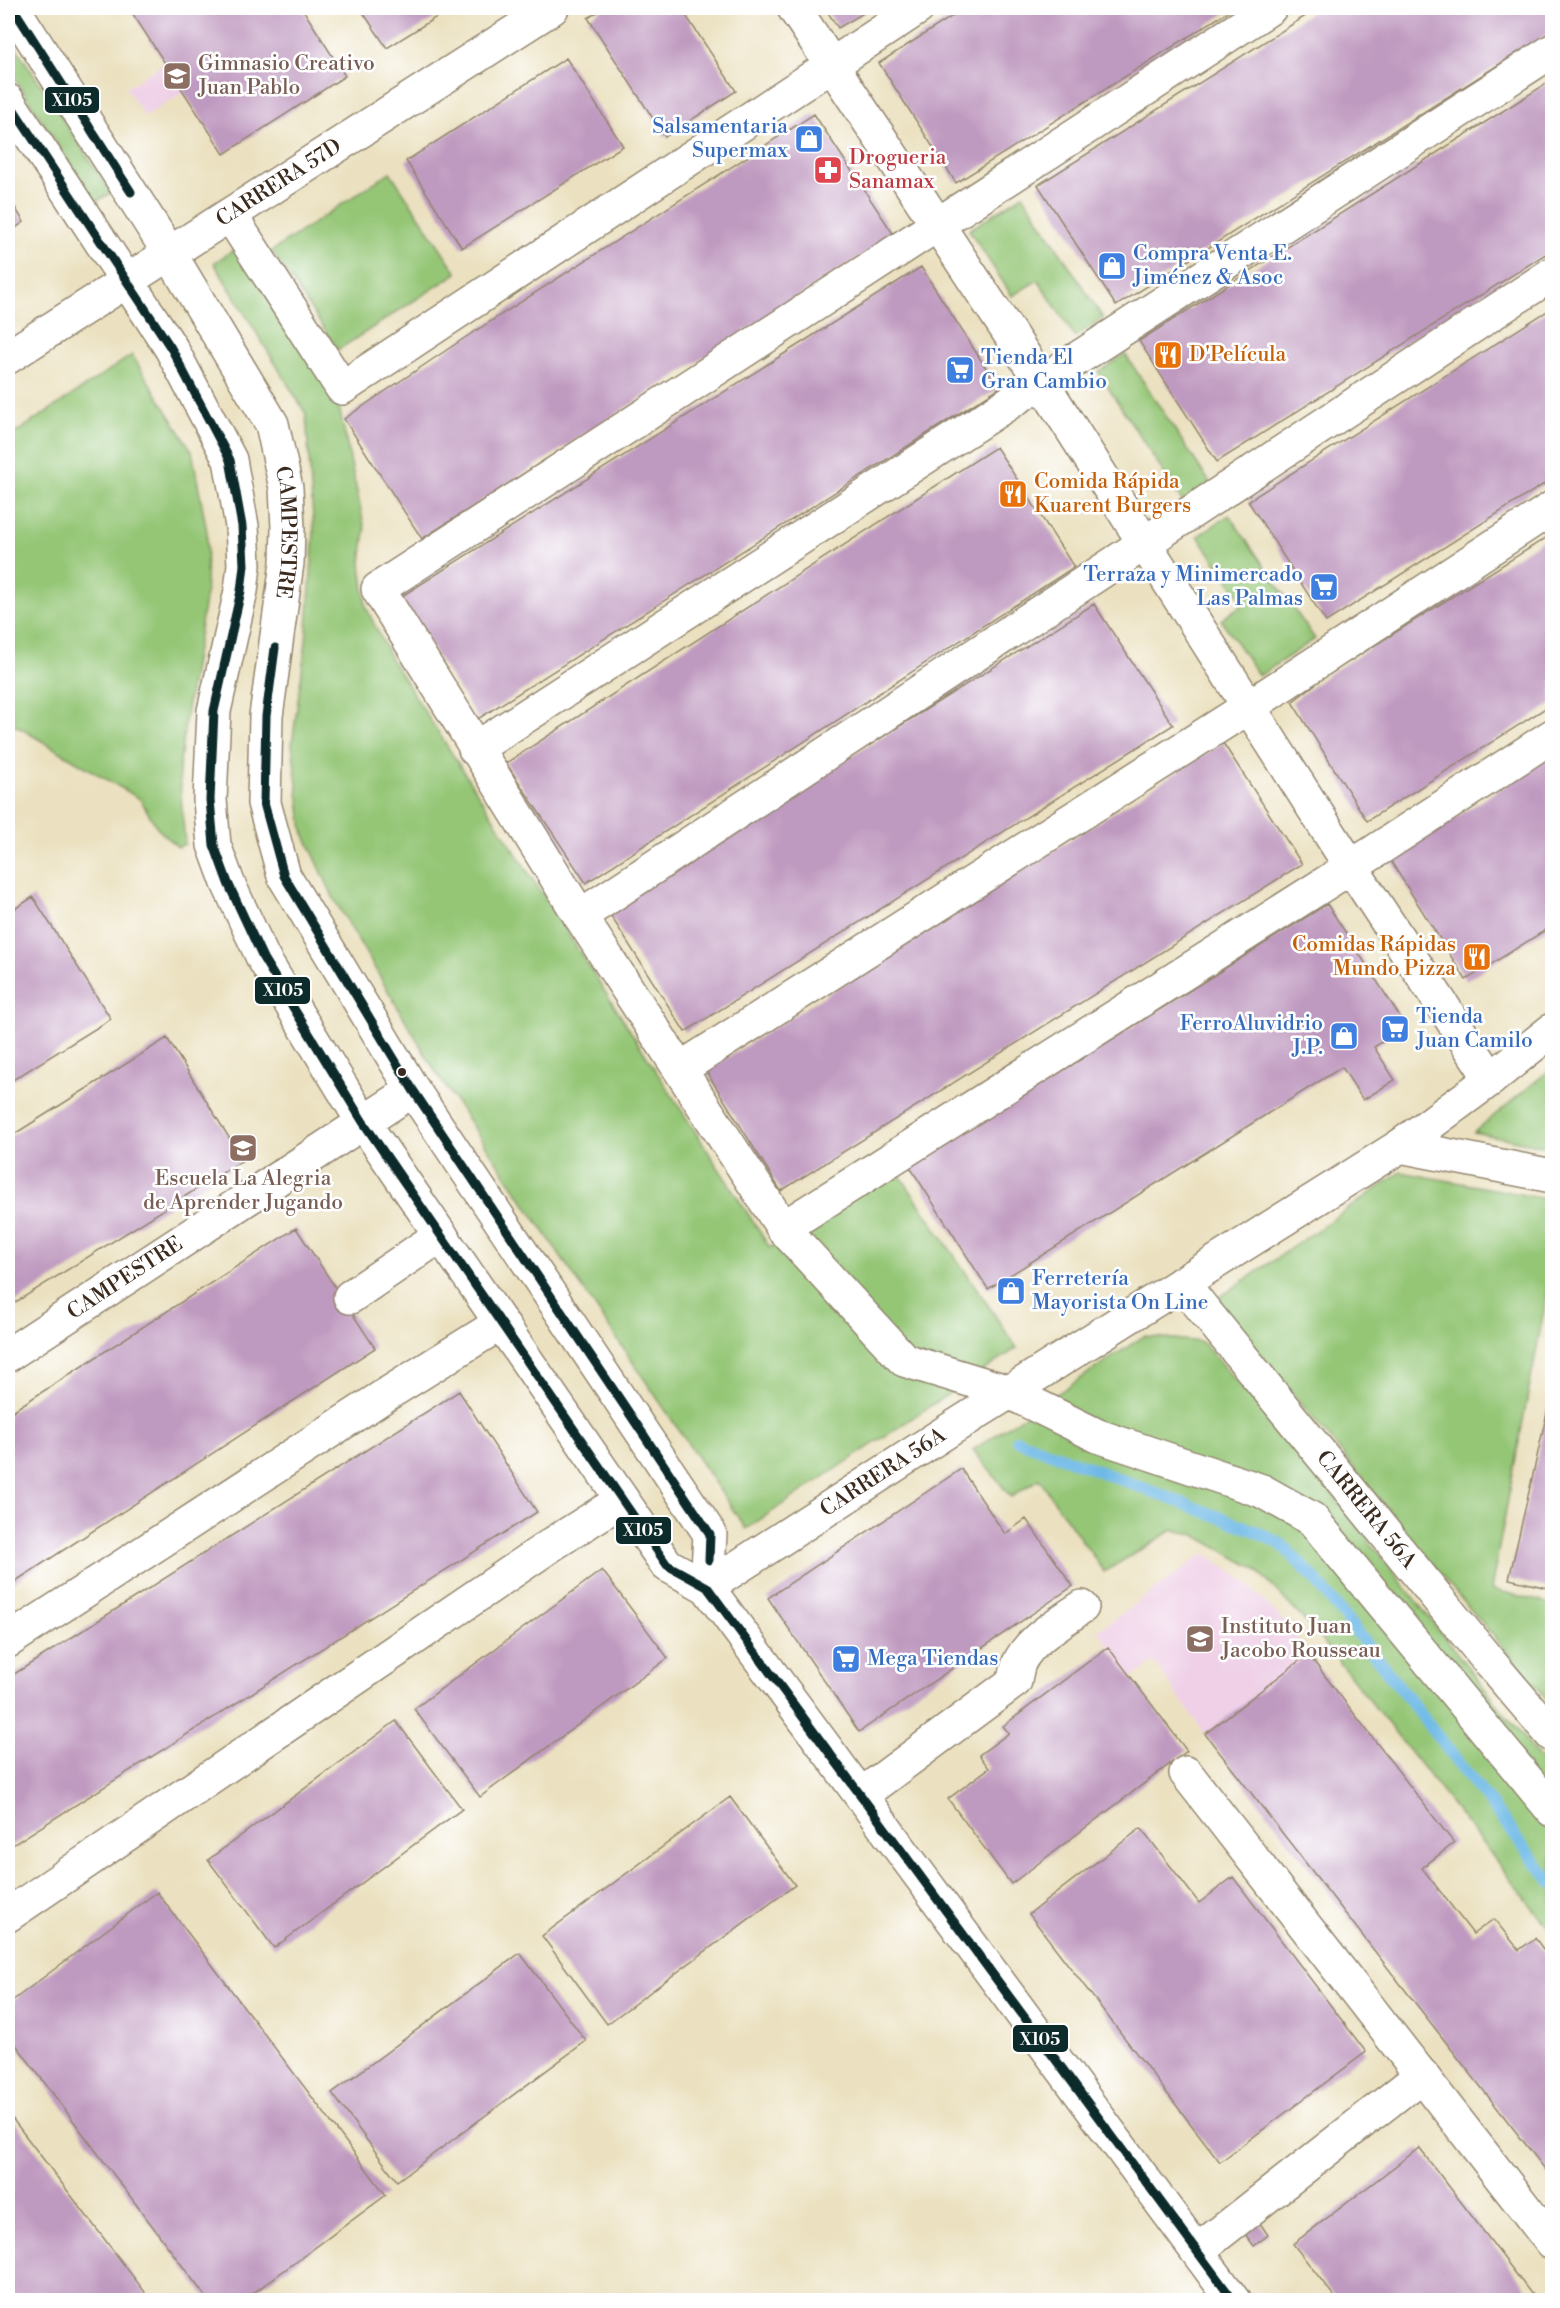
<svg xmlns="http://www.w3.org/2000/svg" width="1560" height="2308" viewBox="0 0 1560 2308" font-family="'Libre Bodoni',serif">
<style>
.built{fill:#efd0e7}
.green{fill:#94c676;stroke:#68784a;stroke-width:1.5}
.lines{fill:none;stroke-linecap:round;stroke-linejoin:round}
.stream{stroke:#6eb9e7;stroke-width:12}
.building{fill:#bf9ac0}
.minor-casing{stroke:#93866f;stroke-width:36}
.minor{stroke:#fff;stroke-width:33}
.bus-1-casing{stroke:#fff;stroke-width:14}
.bus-1{stroke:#0d2b2b;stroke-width:9}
.bus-dot{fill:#3b2a1e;stroke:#fff;stroke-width:2}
.labels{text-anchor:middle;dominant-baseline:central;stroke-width:5;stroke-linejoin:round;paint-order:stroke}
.education-label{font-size:21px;fill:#785e54;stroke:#fff;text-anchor:start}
.shop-label{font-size:21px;fill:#366cbe;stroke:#fff;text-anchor:start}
.health-label{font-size:21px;fill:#be3a42;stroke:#fff;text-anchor:start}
.street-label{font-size:21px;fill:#3b2a1e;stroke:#fff}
.food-label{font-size:21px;fill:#c56008;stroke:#fff;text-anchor:start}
.line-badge{stroke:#fff;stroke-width:2}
.badge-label{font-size:16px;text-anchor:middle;font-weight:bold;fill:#fff}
</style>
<rect width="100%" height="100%" fill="#fff"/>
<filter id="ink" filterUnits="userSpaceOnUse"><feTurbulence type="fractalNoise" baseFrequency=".0167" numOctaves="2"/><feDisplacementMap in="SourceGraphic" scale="12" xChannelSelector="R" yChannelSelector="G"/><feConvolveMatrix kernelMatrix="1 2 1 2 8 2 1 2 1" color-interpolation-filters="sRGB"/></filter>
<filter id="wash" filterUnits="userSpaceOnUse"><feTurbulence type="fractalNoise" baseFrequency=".008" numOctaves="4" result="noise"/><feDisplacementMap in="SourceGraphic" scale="24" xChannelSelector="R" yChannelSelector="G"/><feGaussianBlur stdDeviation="1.35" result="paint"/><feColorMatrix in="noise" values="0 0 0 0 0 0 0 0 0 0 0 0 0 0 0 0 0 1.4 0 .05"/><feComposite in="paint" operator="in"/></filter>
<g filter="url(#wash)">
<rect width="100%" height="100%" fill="#ebe1c0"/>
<path class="built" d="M226,23L184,92L145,117L126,88Z
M1205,1553L1243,1580L1291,1629L1308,1654L1205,1734L1154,1662L1132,1678L1098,1631Z"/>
<path class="green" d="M8,35L111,193L95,202L8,68Z
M390,172L457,273L338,350L272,251Z
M1023,195L1103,318L1075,337L1038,280L1012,296L969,230Z
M239,246L338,402L365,530L361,563L366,607L391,659L770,1248L895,1168L1017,1348L746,1529L437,1074L334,899L303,831L292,745L306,641L314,533L306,414L214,263Z
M1125,354L1212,486L1184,504L1098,372Z
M132,355L192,451L207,532L206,593L185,722L179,771L185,844L178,847L158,829L140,799L8,721V438Z
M1229,515L1315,639L1259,676L1221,620L1244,603L1198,536Z
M1552,1068V1148L1474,1132Z
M1401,1172L1552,1200V1268L1491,1589L1552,1604V1705L1452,1588L1216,1300Z
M1144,1336L1202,1342L1306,1461L1552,1774V1932L1319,1636L1256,1569L1193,1534L1173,1530L1104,1572L1039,1479L1011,1497L973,1450Z"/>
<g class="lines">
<path class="stream" d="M1017,1440L1253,1530L1281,1544L1316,1580L1552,1883"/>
</g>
<g id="blocks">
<path class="building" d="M129,8H302L345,76L224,154Z
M360,8H451L387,48Z
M604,8H681L736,91L665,137L588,18Z
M825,8H872L838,28Z
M965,8H1234L956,183L879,63Z
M1318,8H1552V31L1116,306L1038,185Z
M566,58L623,146L462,248L406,161Z
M1552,80V250L1217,462L1139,341Z
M814,114L894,235L422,539L344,419L463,339Z
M8,196L24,222L8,233Z
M921,267L999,388L478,719L399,598Z
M1552,308V479L1326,622L1248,501Z
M996,447L1074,567L586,883L506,763Z
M1552,534V704L1367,821L1292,702L1326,676Z
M1094,604L1173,725L685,1032L607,910Z
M1223,743L1302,864L781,1191L706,1071Z
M1552,755V926L1466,980L1390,860Z
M33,897L111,1019L8,1083V913Z
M1327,904L1406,1026L1374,1047L1395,1080L1363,1100L1342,1067L988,1289L910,1167Z
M167,1038L243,1160L8,1307V1138Z
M296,1228L375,1348L8,1586V1414Z
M459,1391L537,1512L8,1848V1678Z
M1552,1391V1589L1509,1579Z
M961,1469L1005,1534L1026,1519L1073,1586L859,1732L768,1598Z
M602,1570L668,1658L480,1797L414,1709Z
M1108,1647L1187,1751L1011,1884L948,1799L989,1768L979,1755L1009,1733L1003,1726Z
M1308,1654L1454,1843L1422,1868L1473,1934L1494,1919L1519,1950L1535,1938L1552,1961V2178L1205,1734Z
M396,1721L462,1809L274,1948L208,1860Z
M730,1797L795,1885L607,2024L542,1936Z
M1141,1828L1199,1903L1233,1877L1366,2052L1220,2162L1029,1914Z
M157,1892L386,2195L244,2300H208L8,2034V2004Z
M520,1953L586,2041L397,2181L332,2093Z
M8,2113L151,2300H8Z
M1419,2148L1451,2189L1536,2300H1337L1293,2244Z
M1260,2223L1268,2235L1254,2246L1245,2234Z"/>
</g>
</g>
<g filter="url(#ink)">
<use href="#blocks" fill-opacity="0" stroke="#93866f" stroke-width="1.5"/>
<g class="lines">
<g class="minor-casing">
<g id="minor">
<path id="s1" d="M13,8L170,254L272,424L286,488L288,528L287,563L266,716L264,803L284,876L413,1090L710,1534L707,1587"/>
<path d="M794,8L1041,381L1351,867L1491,1079"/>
<path d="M1270,8L378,589L580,916L783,1228L904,1360L1009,1392L1098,1436L1262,1491L1312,1519L1552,1810"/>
<path d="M8,101L171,348L230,460L242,526L244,565L241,591L214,711L210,800L214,845L228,883L263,958L363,1122L667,1565L707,1587L1233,2300"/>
<path d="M230,215L342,388L918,8"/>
<path id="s2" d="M8,357L552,8"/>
<path d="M475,749L1552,51"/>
<path d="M580,916L1552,274"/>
<path d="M680,1069L1250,706L1552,508"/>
<path d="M1400,1146L1552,1176"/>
<path d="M783,1228L1351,867L1552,736"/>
<path id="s3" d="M1182,1283L1487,1659L1552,1735"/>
<path d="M350,1297L441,1235"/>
<path id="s4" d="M8,1355L413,1090"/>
<path id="s5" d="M707,1587L946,1432L1400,1146L1491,1079L1552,1030"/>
<path d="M8,1641L384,1396L501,1323"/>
<path d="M1186,1773L1552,2243"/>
<path d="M861,1795L1015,1681C1016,1675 1017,1668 1019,1663C1029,1640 1063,1620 1082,1607"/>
<path d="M8,1915L551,1545L622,1500"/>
<path d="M1197,2251L1422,2075"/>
</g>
</g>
<use href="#minor" class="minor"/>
<g class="bus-1-casing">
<path id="bus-1" d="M13,8L131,192
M8,101L171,348L230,460L242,526L244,565L241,591L214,711L210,800L214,845L228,883L263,958L363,1122L667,1565L707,1587L1233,2300
M275,648L266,716L264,803L284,876L413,1090L710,1534L709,1560"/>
</g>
<use href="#bus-1" class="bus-1"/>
</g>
</g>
<defs>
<g id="school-square" transform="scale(1.5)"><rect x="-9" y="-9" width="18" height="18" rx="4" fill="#8d6e63" stroke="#fff"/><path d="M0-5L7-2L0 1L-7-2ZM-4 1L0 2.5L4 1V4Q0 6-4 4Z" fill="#fff"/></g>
<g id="shop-square" transform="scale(1.5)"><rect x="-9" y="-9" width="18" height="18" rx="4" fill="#3f7fe0" stroke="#fff"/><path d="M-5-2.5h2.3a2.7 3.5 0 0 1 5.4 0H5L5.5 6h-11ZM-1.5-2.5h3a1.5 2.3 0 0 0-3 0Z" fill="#fff"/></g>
<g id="pharmacy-square" transform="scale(1.5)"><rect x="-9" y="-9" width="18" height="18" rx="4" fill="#e0444e" stroke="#fff"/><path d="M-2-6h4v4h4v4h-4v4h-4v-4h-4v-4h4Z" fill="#fff"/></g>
<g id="restaurant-square" transform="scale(1.5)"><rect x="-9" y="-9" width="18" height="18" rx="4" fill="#e8710a" stroke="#fff"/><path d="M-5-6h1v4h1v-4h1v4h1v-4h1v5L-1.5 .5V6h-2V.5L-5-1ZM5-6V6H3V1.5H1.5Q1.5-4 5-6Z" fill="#fff"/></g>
<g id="supermarket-square" transform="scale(1.5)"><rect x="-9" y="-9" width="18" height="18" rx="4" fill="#3f7fe0" stroke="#fff"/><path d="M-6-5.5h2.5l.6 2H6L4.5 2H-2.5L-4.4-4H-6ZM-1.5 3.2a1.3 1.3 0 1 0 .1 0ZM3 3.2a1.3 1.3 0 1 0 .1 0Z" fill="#fff"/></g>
</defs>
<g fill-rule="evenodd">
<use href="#school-square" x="177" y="76"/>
<use href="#shop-square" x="809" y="139"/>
<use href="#pharmacy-square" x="828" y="170"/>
<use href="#shop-square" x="1112" y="266"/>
<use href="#restaurant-square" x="1168" y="355"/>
<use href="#supermarket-square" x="960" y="370"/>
<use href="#restaurant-square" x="1013" y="494"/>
<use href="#supermarket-square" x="1324" y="587"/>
<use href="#restaurant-square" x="1477" y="957"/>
<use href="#supermarket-square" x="1395" y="1029"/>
<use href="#shop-square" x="1344" y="1036"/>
<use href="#school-square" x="243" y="1148"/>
<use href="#shop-square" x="1011" y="1291"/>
<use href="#school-square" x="1200" y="1639"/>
<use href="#supermarket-square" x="846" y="1659"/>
</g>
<circle class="bus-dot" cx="402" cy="1072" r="5"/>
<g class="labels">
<g class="education-label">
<text x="198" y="64">Gimnasio Creativo<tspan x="198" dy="24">Juan Pablo</tspan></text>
<text x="243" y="1179" text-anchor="middle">Escuela La Alegria<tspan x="243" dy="24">de Aprender Jugando</tspan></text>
<text x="1221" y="1627">Instituto Juan<tspan x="1221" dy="24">Jacobo Rousseau</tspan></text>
</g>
<g class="shop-label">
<text x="788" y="127" text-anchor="end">Salsamentaria<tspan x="788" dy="24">Supermax</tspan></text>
<text x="1133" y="254">Compra Venta E.<tspan x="1133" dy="24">Jiménez &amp; Asoc</tspan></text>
<text x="981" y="358">Tienda El<tspan x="981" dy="24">Gran Cambio</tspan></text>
<text x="1303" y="575" text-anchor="end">Terraza y Minimercado<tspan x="1303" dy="24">Las Palmas</tspan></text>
<text x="1416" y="1017">Tienda<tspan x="1416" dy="24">Juan Camilo</tspan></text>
<text x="1323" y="1024" text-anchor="end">FerroAluvidrio<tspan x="1323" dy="24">J.P.</tspan></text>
<text x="1032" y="1279">Ferretería<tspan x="1032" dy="24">Mayorista On Line</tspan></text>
<text x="867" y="1659">Mega Tiendas</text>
</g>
<g class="health-label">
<text x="849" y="158">Drogueria<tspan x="849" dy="24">Sanamax</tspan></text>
</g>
<g class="street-label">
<text stroke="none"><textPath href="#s2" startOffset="322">CARRERA 57D</textPath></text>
<text stroke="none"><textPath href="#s1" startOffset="600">CAMPESTRE</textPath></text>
<text stroke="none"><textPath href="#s4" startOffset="140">CAMPESTRE</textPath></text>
<text stroke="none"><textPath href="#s5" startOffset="210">CARRERA 56A</textPath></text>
<text stroke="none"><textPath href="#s3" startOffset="292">CARRERA 56A</textPath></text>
</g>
<g class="food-label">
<text x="1189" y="355">D'Película</text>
<text x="1034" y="482">Comida Rápida<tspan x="1034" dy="24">Kuarent Burgers</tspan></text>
<text x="1456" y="945" text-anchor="end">Comidas Rápidas<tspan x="1456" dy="24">Mundo Pizza</tspan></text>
</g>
</g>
<g class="line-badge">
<rect x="44" y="86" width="56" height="28" rx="6" fill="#0d2b2b"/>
<rect x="254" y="976" width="57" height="29" rx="6" fill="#0d2b2b"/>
<rect x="615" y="1516" width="57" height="29" rx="6" fill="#0d2b2b"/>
<rect x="1012" y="2024" width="57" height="29" rx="6" fill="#0d2b2b"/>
</g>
<g class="badge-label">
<text x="72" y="106">X105</text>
<text x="283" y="996">X105</text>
<text x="643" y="1536">X105</text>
<text x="1040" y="2045">X105</text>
</g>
<rect width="1560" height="2308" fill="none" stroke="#fff" stroke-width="30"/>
</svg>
